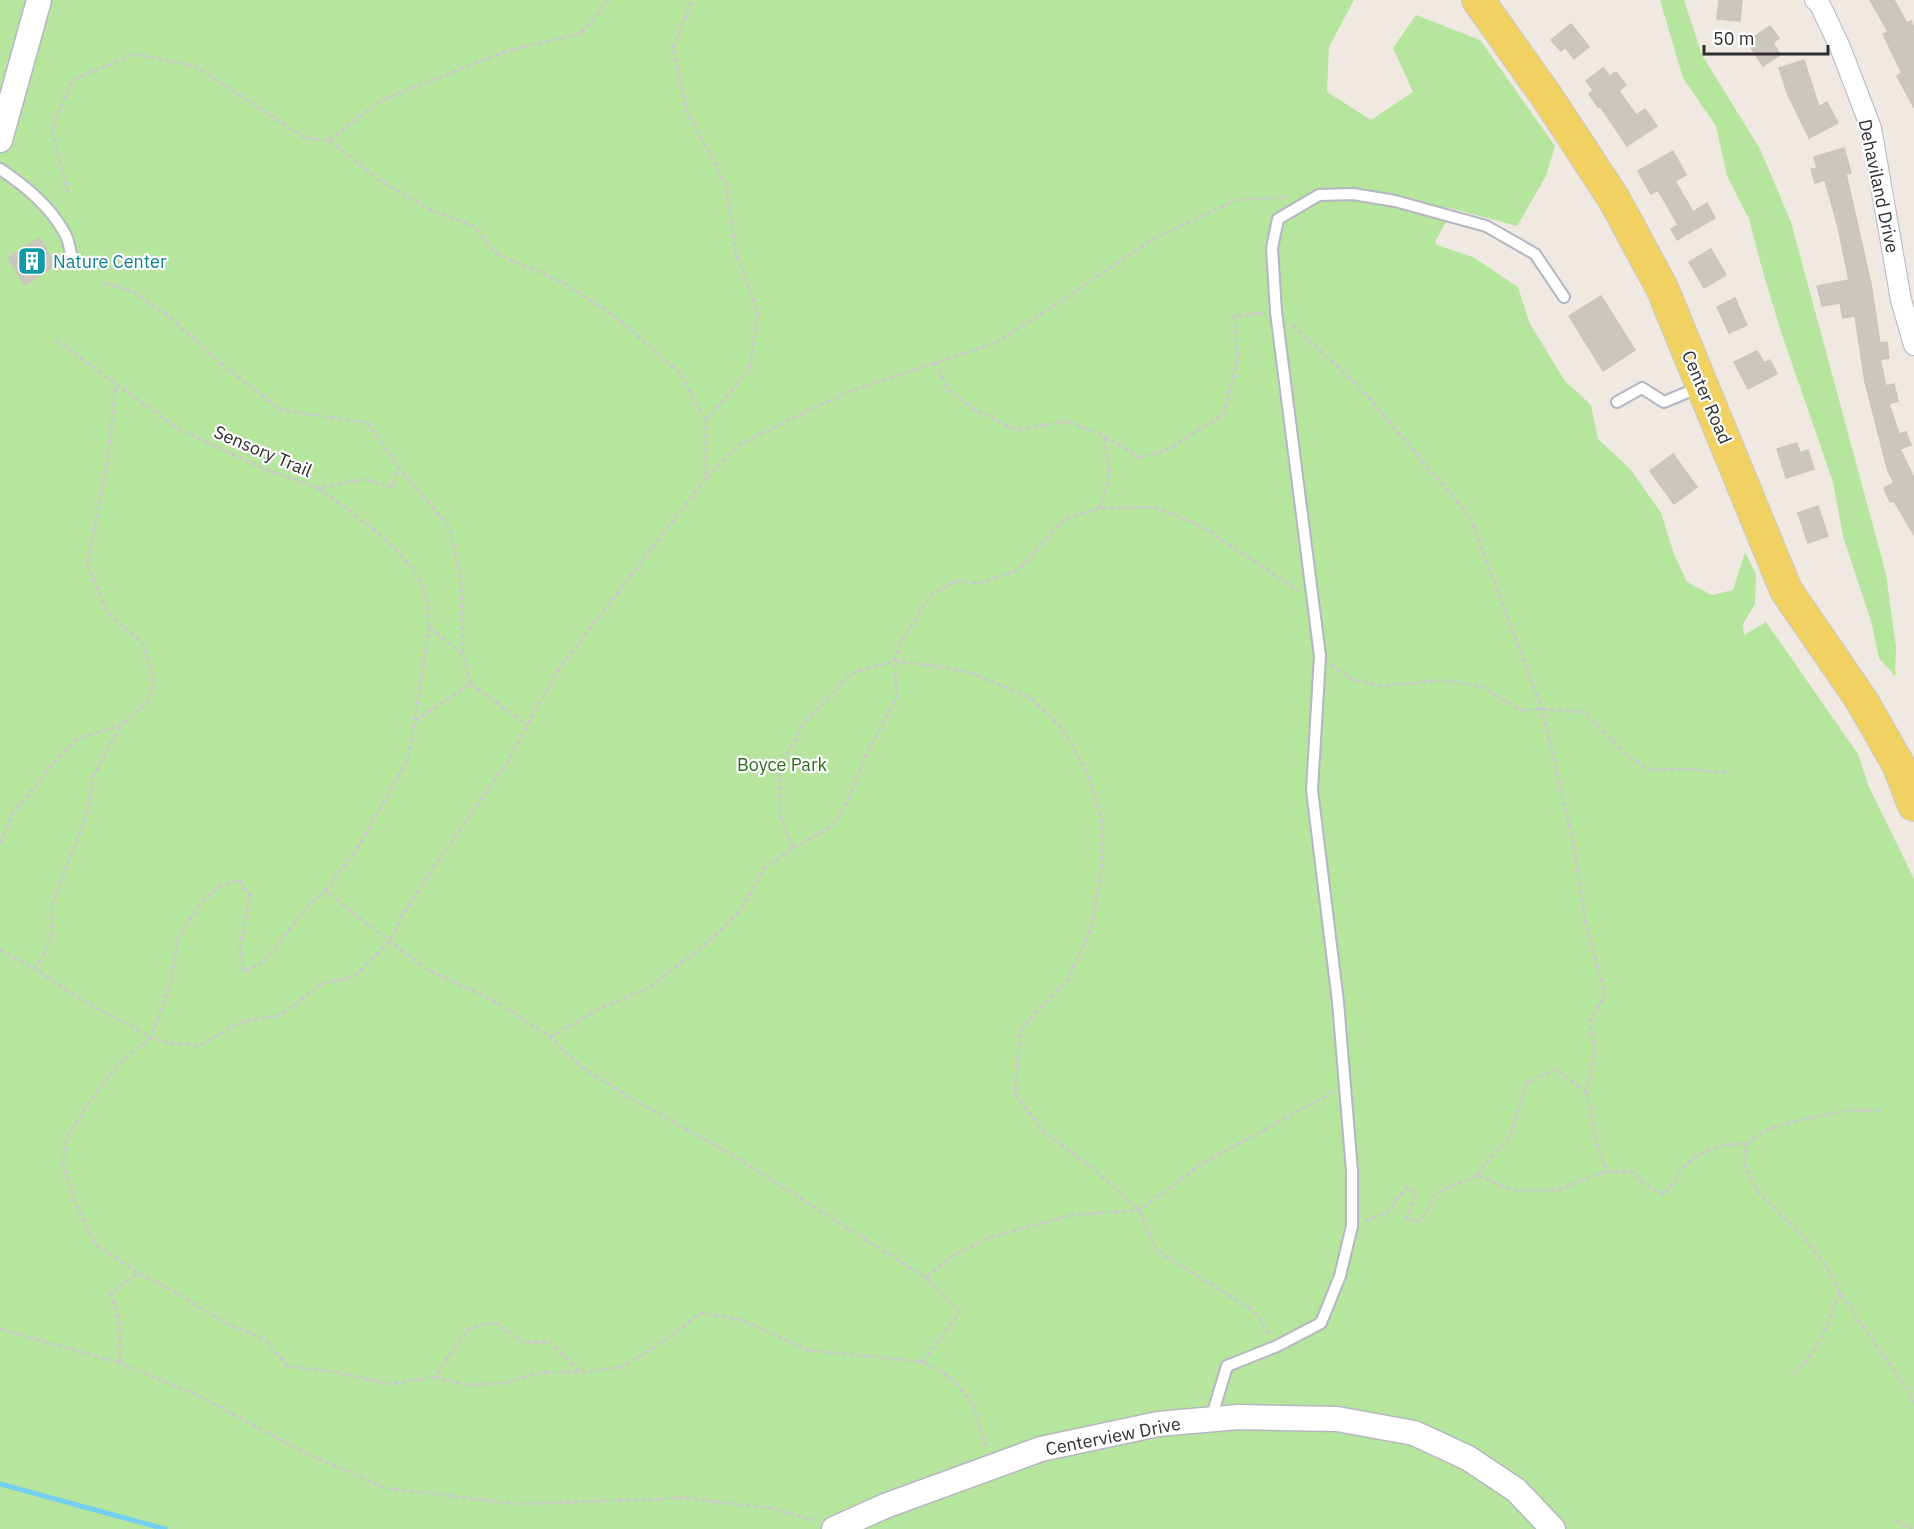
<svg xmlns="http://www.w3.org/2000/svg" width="1914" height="1529" viewBox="0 0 1914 1529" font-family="'IBM Plex Sans',sans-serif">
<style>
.green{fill:#b6e59e}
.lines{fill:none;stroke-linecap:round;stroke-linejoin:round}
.stream{stroke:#75cff0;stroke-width:5}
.building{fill:#cbc7bf;stroke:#cbc5ba;stroke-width:1.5}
.service-casing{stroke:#b4b7c1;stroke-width:14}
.minor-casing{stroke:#b4b7c1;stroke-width:22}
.tertiary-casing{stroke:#b4b7c1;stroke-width:27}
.primary-casing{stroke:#c9c9c9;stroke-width:34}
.path{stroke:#c9c9c9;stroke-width:3;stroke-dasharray:4.5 3;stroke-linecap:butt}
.service{stroke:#fff;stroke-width:10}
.minor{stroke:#fff;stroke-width:20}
.tertiary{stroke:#fff;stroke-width:24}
.primary{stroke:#f2d163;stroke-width:32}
.labels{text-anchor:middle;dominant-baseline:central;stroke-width:4.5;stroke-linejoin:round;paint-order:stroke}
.street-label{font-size:18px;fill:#2e2e2e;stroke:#fff}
.culture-label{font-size:18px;fill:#0d838f;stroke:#fff;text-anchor:start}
.park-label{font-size:18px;fill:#2c6e1b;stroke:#fff}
</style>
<rect width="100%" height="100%" fill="#efe9e1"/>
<path class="green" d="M0,0H1354L1329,47L1327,92L1371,120L1413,92L1393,48L1416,15L1480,40L1555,146L1546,176L1517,226L1446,207L1451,213L1435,242L1437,245L1473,257L1518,287L1530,324L1565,381L1591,405L1598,439L1631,470L1661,513L1674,554L1687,582L1712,595L1733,590L1745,552L1756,574L1755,604L1743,624L1744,635L1766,622L1858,754L1869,787L1914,879V1529H0Z
M1660,0H1684L1702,55L1760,149L1791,222L1886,574L1896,647L1895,676L1879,658L1871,621L1843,536L1833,482L1781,332L1761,265L1749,219L1727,176L1716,126L1683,78Z"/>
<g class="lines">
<path class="stream" d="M0,1484L165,1529"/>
</g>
<path class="building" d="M1719,0H1742L1740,21L1717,19Z
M1870,0H1894L1907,23L1911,21L1914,28V108L1897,76L1902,73L1883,34L1888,32Z
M1571,24L1589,47L1574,59L1565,47L1561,51L1551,40Z
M1770,26L1779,38L1773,43L1780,55L1763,66L1747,42Z
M1804,60L1819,107L1827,102L1838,123L1809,138L1788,95L1779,68Z
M1603,68L1610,76L1616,72L1626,85L1619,91L1636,115L1645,109L1657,126L1627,146L1600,106L1598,107L1589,94L1593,90L1586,81Z
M1844,148L1851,173L1846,174L1871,284L1880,343L1887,342L1889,358L1880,360L1886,386L1894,384L1898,401L1889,404L1899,434L1906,432L1911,445L1900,449L1914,478V535L1894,501L1890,502L1884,488L1894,483L1888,471L1865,382L1855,316L1843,318L1840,303L1822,306L1817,286L1849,280L1838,227L1825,180L1815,183L1811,169L1817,168L1814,157Z
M1673,151L1686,175L1675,181L1693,212L1707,203L1715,218L1677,240L1671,229L1678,225L1658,190L1651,194L1638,171Z
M39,238L56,265L25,285L8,258Z
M1711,249L1726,275L1704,288L1689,262Z
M1601,296L1635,350L1603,371L1569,316Z
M1735,298L1747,325L1729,333L1717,307Z
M1757,351L1764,363L1770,360L1777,374L1748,389L1734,362Z
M1797,443L1800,453L1808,450L1814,469L1786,478L1777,449Z
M1673,454L1697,487L1674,504L1650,471Z
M1818,506L1828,536L1808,543L1798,513Z"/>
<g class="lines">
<g class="service-casing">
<path id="service" d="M0,169C25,186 49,205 64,232C69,239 70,251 72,259
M1617,402L1642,388L1664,402L1700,387
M1211,1419L1227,1366L1277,1346L1321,1323L1340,1276L1352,1226V1171L1338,1002L1312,790L1320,656L1276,312L1272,248L1278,219L1319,195L1353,194L1395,201L1486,226L1535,254L1564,297"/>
</g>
<g class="minor-casing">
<path id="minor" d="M1815,0L1819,3L1840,47L1871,128L1901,300L1914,345"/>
</g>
<g class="tertiary-casing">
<path id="tertiary" d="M0,140L39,0
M834,1529L885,1506L1041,1449L1158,1424L1238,1417L1337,1419L1414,1433L1468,1458L1516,1490L1553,1529"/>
</g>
<g class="primary-casing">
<path id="primary" d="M1478,0L1545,94L1614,199L1662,288L1786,590L1862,701L1898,764L1914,805"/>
</g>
<path class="path" d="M329,140L382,100L504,52L581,33L609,0
M68,193L52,129L72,80L135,54L195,66L305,138L329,140L379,180L431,210L473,226L497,254L562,282L615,316L680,373L706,421L749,370L758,313L736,253L726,185L687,111L673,48L692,0
M1292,325L1357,384L1470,517L1542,709L1572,836L1586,924L1605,995L1589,1022L1595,1049L1587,1093L1598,1148L1607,1171L1633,1172L1647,1186L1664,1195C1673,1184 1682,1166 1694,1158C1709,1148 1729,1141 1747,1145L1744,1163L1758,1192L1803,1237L1825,1264L1840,1293L1911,1395L1914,1403
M56,340L177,428L262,468L318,488L365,479L392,487L399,468L368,423L281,410L225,367L171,318L134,292L102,282
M935,362L948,390L975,410L1016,430L1067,421L1104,436L1139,457L1165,451L1224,414L1238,358L1234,316L1264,313
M707,477L742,443L847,392L995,343L1064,299L1153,239L1236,200L1287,197
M318,488C353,514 412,551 425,594C428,604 428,617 429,627L463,655L461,581L450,528L399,468
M1100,508L1110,474L1104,436
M1331,664L1351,679L1382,686L1441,680L1481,686L1520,710L1542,709L1585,712L1627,755L1649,770L1686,769L1728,773
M471,684L527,725
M415,720L429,627
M0,843L13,813L58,758L79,738L121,725L148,702L154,681L144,645L108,613L87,565L107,465L116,385
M793,848L781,818L779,769L805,721L852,673L894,661L937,666L971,673L1031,698L1062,728L1088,774L1102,821V865L1092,926L1069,977L1020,1031L1015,1094L1044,1132L1094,1169L1139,1210L1156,1250L1254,1311L1269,1334
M325,891L357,849L408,759L415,721L471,684L463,655
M0,950L35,969L82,1000L151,1037L165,1042L199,1046L240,1022L281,1015L323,983L354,977L390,941L402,916L434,867L506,764L558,670L706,478V421
M35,969L51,940L53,902L88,812L93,777L120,727
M550,1037L601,1008L648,988L705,945L740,911L765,868L793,848L833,826L848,801L864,759L897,696L894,661L903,639L931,595L955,581L981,583L1018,570L1066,518L1100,508L1154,507L1201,526L1299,591
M1747,1144L1764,1131L1791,1122L1850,1110L1879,1111
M1477,1175L1511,1134L1526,1084L1556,1069L1587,1093
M1365,1221L1386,1213L1407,1188L1416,1193L1406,1220L1421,1221L1436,1193L1477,1175L1511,1190H1558L1607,1171
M927,1277L952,1256L991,1237L1071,1215L1139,1210L1203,1163L1333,1092
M0,1329L120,1363L197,1395L303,1452L386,1488L516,1504L686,1498L770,1508L818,1521
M923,1362L960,1312L926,1278L729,1153L629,1097L580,1066L550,1037L497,1002L426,969L325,891L309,904L265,961L244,972L240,946L250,896L239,880L220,886L201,903L178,937L171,981L151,1037L117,1066L94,1095L67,1137L63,1164L76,1205L95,1244L138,1273L177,1293L223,1322L266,1340L287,1366L335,1372L388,1384L434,1377L468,1329L494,1322L523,1342H550L581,1372L623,1367L668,1338L700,1313L742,1320L807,1350L923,1362L954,1380L973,1405L986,1447
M120,1363V1324L111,1293L138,1273
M1793,1374C1818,1354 1828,1321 1840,1293
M434,1377L467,1385L505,1383L538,1373L581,1372
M1896,1521L1912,1529"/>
<use href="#service" class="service"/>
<use href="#minor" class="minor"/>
<use href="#tertiary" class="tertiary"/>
<use href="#primary" class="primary"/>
</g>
<defs>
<g id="building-square" transform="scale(1.5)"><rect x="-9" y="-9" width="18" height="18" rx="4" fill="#0f9aa8" stroke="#fff"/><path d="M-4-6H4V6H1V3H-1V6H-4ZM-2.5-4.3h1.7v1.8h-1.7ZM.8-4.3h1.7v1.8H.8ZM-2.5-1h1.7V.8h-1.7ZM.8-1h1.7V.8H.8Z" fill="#fff"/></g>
</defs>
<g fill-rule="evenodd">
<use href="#building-square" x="32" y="261"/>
</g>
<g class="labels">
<g class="street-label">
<text transform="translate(1879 186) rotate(78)">Dehaviland Drive</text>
<text transform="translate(1707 397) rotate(67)">Center Road</text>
<text transform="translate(263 451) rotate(23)">Sensory Trail</text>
<text transform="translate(1113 1436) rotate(-11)">Centerview Drive</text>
</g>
<g class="culture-label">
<text x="53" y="261">Nature Center</text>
</g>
<g class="park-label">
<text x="782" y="764">Boyce Park</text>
</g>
</g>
<path d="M1704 45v9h124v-9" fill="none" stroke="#2e2e2e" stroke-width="3"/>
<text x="1713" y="45" font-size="18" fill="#2e2e2e" stroke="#ffffff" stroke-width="4.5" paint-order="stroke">50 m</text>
</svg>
